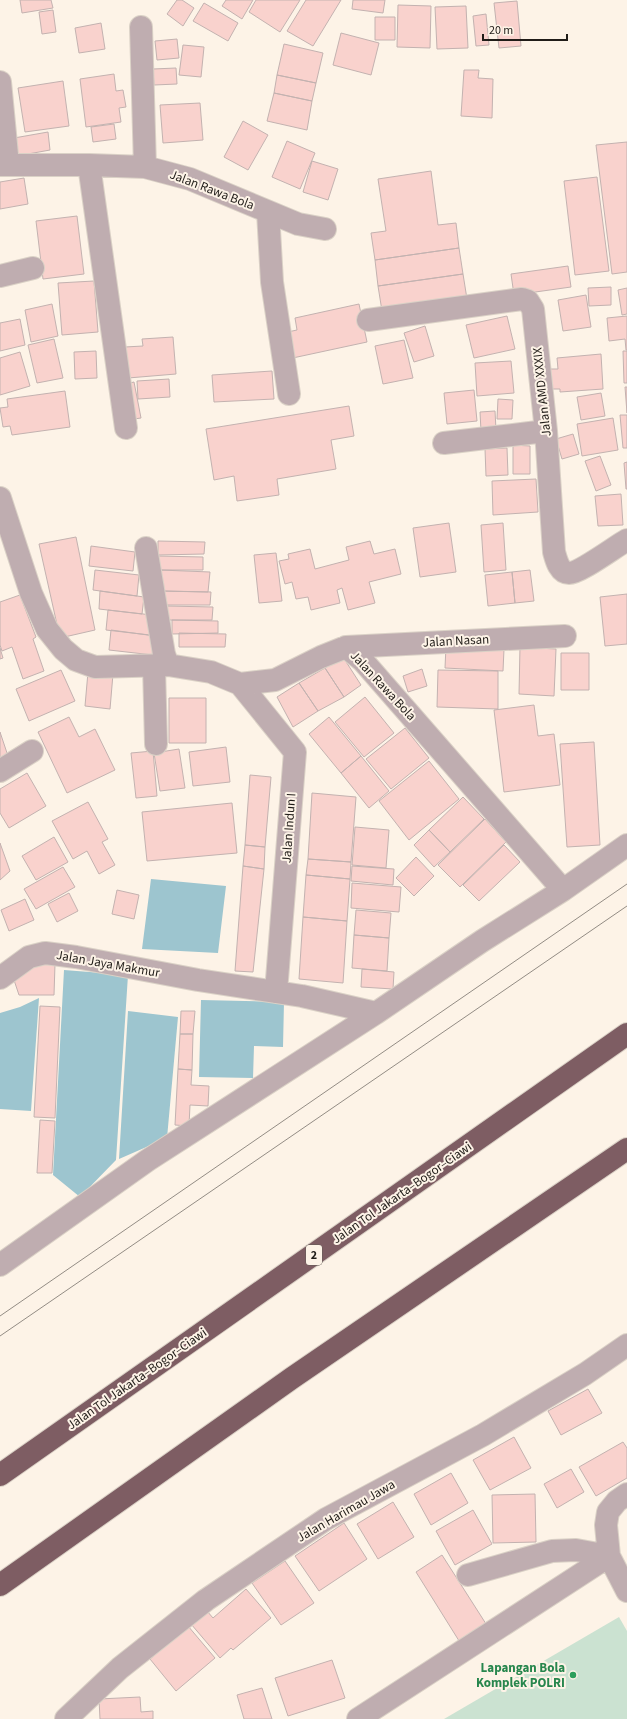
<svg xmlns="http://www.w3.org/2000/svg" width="627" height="1719" viewBox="0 0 627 1719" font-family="'Source Sans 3',sans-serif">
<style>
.green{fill:#cbe2d1}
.water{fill:#9dc5cf}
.building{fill:#f9d2cd;stroke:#c3b2b0}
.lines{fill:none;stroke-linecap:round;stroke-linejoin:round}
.minor-casing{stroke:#dad1c6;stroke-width:24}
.highway-casing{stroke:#dad1c6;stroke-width:24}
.minor{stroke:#bfadb0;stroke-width:22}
.highway{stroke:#7e5d63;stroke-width:22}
.tram{stroke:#938c84;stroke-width:1}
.leisure-dot{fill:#2e9e5b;stroke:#fdf3e7;stroke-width:1.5}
.labels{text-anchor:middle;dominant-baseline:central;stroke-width:4;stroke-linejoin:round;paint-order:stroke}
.shield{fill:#fdf3e7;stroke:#625c56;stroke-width:1}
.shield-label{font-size:12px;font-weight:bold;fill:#201c18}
.street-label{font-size:13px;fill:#201c18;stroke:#fdf3e7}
.leisure-label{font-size:13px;font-weight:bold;fill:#27864d;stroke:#fdf3e7;text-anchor:end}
</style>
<rect width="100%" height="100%" fill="#fdf3e7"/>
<path class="green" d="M619,1617L627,1631V1719H444Z"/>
<path class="water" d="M151,879L226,886L218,953L142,949Z
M64,970L128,975L116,1160L80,1197L53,1175Z
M39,998L31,1111L0,1109V1013L20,1007Z
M201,1000L284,1002L283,1047L254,1046L253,1078L199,1077Z
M128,1011L178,1017L167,1138L119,1159Z"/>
<path class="building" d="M20,0H51L53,8L22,13Z
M177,0H182L194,8L183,26L167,14Z
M226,0H253L242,19L222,6Z
M256,0H300L280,32L249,12Z
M306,0H341L313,46L287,31Z
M353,0H385L383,13L352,9Z
M517,1L521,46L499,48L494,3Z
M204,3L238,23L228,41L193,21Z
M398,5L431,6L430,48L397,47Z
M466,6L468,48L437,49L435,7Z
M53,10L56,32L42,34L39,12Z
M486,14L489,45L476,46L473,16Z
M375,17H395V40H375Z
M101,23L105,49L79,53L75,28Z
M341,33L379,43L371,75L333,65Z
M177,39L179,58L157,60L155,41Z
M284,44L323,53L316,83L277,75Z
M183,45L204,47L201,77L179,75Z
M176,68L177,84L154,85L153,69Z
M464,70H479L478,78L493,79L492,118L461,116Z
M114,74L116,91L123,90L126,107L119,108L121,122L86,127L80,79Z
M277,75L316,83L312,101L274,93Z
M63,81L69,126L25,132L18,88Z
M274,93L312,101L307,130L267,121Z
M200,103L203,140L163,143L160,105Z
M243,121L268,135L248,170L224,157Z
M114,124L116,139L93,142L91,127Z
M48,132L50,150L17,156L14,138Z
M287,141L315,153L300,189L272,177Z
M627,142V272L612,274L596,145Z
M312,161L338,169L328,200L303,192Z
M431,171L438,225L456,223L459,248L375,260L371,233L386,231L378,179Z
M597,177L609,271L575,275L564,181Z
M24,178L28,204L0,209V182Z
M77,216L84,274L43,279L36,221Z
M459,248L463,274L378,286L375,260Z
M568,266L571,287L514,295L511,274Z
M463,274L467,299L382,311L378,286Z
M94,281L98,332L62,335L58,283Z
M611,287V305L589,306L588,288Z
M627,288V314L622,315L618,290Z
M586,295L591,327L563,331L558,300Z
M52,304L58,336L31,342L25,310Z
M359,304L367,342L288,359L283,333L297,330L295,318Z
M507,316L515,349L474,358L466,325Z
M627,316V350H626L625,339L609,341L607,318Z
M20,319L25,345L0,351V323Z
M425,326L434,356L414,362L404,333Z
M173,337L176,374L128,378L125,347L143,346L142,339Z
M54,339L63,378L37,383L28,345Z
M404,340L413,378L383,384L375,346Z
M96,351L97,378L75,379L74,352Z
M623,351H627V383H624Z
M20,352L30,386L0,395V358Z
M601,354L603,389L560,392V389H551L550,369H558L557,358Z
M511,361L514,393L477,396L475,363Z
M272,371L274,399L214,402L212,375Z
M169,379L170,397L138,399L137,381Z
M134,382L141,418L134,419L126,384Z
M625,387H627V413Z
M474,390L477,421L447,424L444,393Z
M65,391L70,427L12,435L10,426L3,427L0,408L8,407L7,399Z
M601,393L605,416L581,420L577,397Z
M498,399L513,400L512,419H497Z
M349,406L354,436L331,440L336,469L277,479L279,495L237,501L234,476L214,480L206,429Z
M495,411L496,430L481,431L480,412Z
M620,415H627V448H623Z
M613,418L618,450L582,456L577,424Z
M573,434L579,454L562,459L556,439Z
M513,445L530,446V474H513Z
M507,448L508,475L486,476L485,449Z
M600,456L611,485L596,491L585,461Z
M627,462V489H626L624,463Z
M536,479L538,512L493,515L492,481Z
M621,494L623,525L598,526L595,496Z
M449,523L456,572L420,577L413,528Z
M503,523L506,570L484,572L481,525Z
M76,537L95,630L60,638L39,544Z
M158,541L205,542L204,554L158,555Z
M370,541L374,554L395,549L401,574L369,582L375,603L348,610L342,588L337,590L340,603L311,610L308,597L296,599L292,582L285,584L279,561L289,559L288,554L310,549L315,569L349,560L346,547Z
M91,546L135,552L133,571L89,566Z
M276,553L282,601L259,603L254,555Z
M157,556L203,557V570H157Z
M95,570L139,575L137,596L93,590Z
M160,570L210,572L208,592L159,591Z
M530,570L534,601L515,603L512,572Z
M512,572L515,603L488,606L485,575Z
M100,591L144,597L142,614L99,609Z
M164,591L211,592L210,605H164Z
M627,594V644L605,646L600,597Z
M20,595L36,637L33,639L44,671L23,679L12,647L2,651L0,645V602Z
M166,606L213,607L212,620H166Z
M108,610L152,615L150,635L106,630Z
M172,620L218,621V633L172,634Z
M111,630L155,636L153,655L109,650Z
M179,633L226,634L225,647H179Z
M446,646L504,649L503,671L445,668Z
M520,647L556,649L554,696L519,694Z
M0,648L3,658L0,659Z
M561,653H589V690H561Z
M343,657L361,685L344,697L325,668Z
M325,668L344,697L318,711L299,683Z
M422,669L427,686L408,692L403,676Z
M61,670L75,701L29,721L16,689Z
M438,670L498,671V709L437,707Z
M88,672L113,674L110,709L85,706Z
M299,683L318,711L293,727L277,697Z
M365,697L394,733L364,757L335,722Z
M169,698H206V743H169Z
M534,705L538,736L554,734L560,785L504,792L494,710Z
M69,717L79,737L95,729L115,770L67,793L38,732Z
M329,717L361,756L341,773L309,734Z
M405,728L429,758L391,789L366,759Z
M0,732L9,759L0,762Z
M594,742L600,845L567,847L560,744Z
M226,747L230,782L193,786L189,752Z
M179,749L185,788L160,791L154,753Z
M153,751L157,796L136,798L131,753Z
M361,756L389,791L369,808L341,773Z
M429,761L459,799L409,840L379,801Z
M27,773L46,806L9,828L0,813V789Z
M250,775L271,777L265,847L245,845Z
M312,793L356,797L351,862L308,859Z
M463,797L484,819L450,852L429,830Z
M88,802L108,839L102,842L115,865L99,874L87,851L73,859L52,821Z
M232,803L237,853L147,861L142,812Z
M485,819L506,842L460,887L438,865Z
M355,827L389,830L386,868L352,865Z
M429,830L450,852L434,867L414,845Z
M54,837L68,862L36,880L22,856Z
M0,843L10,871L0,880Z
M245,845L265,847L264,869L243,866Z
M504,845L520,862L479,901L463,885Z
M416,857L434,876L414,896L396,878Z
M308,859L351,862L350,879L306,875Z
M243,866L264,869L253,972L235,971Z
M352,866L394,869L393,885L351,881Z
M63,867L75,887L36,909L24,889Z
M306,875L350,879L347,921L303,917Z
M352,883L401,887L399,912L351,908Z
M117,890L139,895L134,919L112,914Z
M69,893L78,911L57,922L48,904Z
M25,899L34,920L9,931L1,910Z
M356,910L391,913L389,938L354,935Z
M303,917L347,921L343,983L299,979Z
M354,935L389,938L387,971L352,968Z
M32,962L55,964L54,995H19L14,980Z
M362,969L394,972L393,989L361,987Z
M40,1006L60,1007L55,1118L34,1117Z
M181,1011H195L193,1034H180Z
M180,1034H193L192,1070L178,1069Z
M178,1069L192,1070L191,1085L209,1086L208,1106L190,1105L189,1126L175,1125Z
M40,1120L55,1121L52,1173H37Z
M588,1389L602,1413L561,1435L548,1411Z
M514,1437L531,1468L490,1490L473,1460Z
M623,1442L627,1448V1478L596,1496L579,1467Z
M571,1469L584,1492L557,1508L544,1484Z
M451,1473L468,1503L431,1525L414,1494Z
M535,1494L536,1542L493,1543L492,1495Z
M393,1502L414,1537L378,1559L357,1524Z
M473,1510L492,1544L455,1565L436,1531Z
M344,1523L367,1559L319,1591L295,1556Z
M442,1555L488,1627L461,1644L416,1572Z
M285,1561L314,1603L281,1625L252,1583Z
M246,1589L271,1618L233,1650L231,1648L220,1658L191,1624L207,1611L213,1618Z
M188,1626L215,1658L176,1691L150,1659Z
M332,1660L345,1698L288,1716L275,1678Z
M262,1688L272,1719H244L237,1695Z
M140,1697L141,1712L153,1711V1719H100L99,1699Z"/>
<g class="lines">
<g class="minor-casing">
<path id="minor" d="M141,27L145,167
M0,82L8,165
M0,165H89L145,167L190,179L298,224L325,229
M89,165L126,428
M268,212L272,282L289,394
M0,276L33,268
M368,320L522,299L528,301L533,309L546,431L554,552C556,559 559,573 569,573C580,573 616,546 627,540
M444,443L546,431
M0,498L31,593L47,629L63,649L76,660L95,667L168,665L211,672L240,684L275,680L321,657L346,647L363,661L563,890
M146,548L164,654L168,665
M346,647L565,636
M154,666L156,744
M240,684L295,752L276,992
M0,771L32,751
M0,978L29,957L45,953L76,957L198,980L302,996L376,1013
M0,1265L148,1160L376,1013L482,941L563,890L627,845
M627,1494L617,1501L608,1512L606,1525L609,1556L627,1591
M468,1575L552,1551L576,1550L609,1556
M66,1719L120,1668L206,1600L326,1519L483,1435L585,1374L627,1345
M358,1719L609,1556"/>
</g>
<g class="highway-casing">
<path id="highway" d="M0,1475L627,1034
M0,1585L292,1378L627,1149"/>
</g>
<use href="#minor" class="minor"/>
<use href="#highway" class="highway"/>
<path class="tram" d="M0,1316L627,884
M0,1336L627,906"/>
</g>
<circle class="leisure-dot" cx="573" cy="1675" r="4"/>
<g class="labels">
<rect class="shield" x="306" y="1245" width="16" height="20" rx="3"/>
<g class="shield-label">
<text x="314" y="1255">2</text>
</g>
<g class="street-label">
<text transform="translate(212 190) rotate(21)">Jalan Rawa Bola</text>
<text transform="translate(542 392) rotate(-96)">Jalan AMD XXXIX</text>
<text transform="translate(456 641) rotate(-3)">Jalan Nasan</text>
<text transform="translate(383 686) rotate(47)">Jalan Rawa Bola</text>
<text transform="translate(289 828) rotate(-86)">Jalan Indun I</text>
<text transform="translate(108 964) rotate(10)">Jalan Jaya Makmur</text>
<text transform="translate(402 1193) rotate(-35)">Jalan Tol Jakarta–Bogor–Ciawi</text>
<text transform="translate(137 1379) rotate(-35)">Jalan Tol Jakarta–Bogor–Ciawi</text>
<text transform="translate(346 1511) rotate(-30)">Jalan Harimau Jawa</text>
</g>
<g class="leisure-label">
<text x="565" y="1668">Lapangan Bola<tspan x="565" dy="15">Komplek POLRI</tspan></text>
</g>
</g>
<path d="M483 34v6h84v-6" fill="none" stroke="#201c18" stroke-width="2"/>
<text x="489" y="34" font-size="12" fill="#201c18" stroke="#fdf3e7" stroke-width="3" paint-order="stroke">20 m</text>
</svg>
